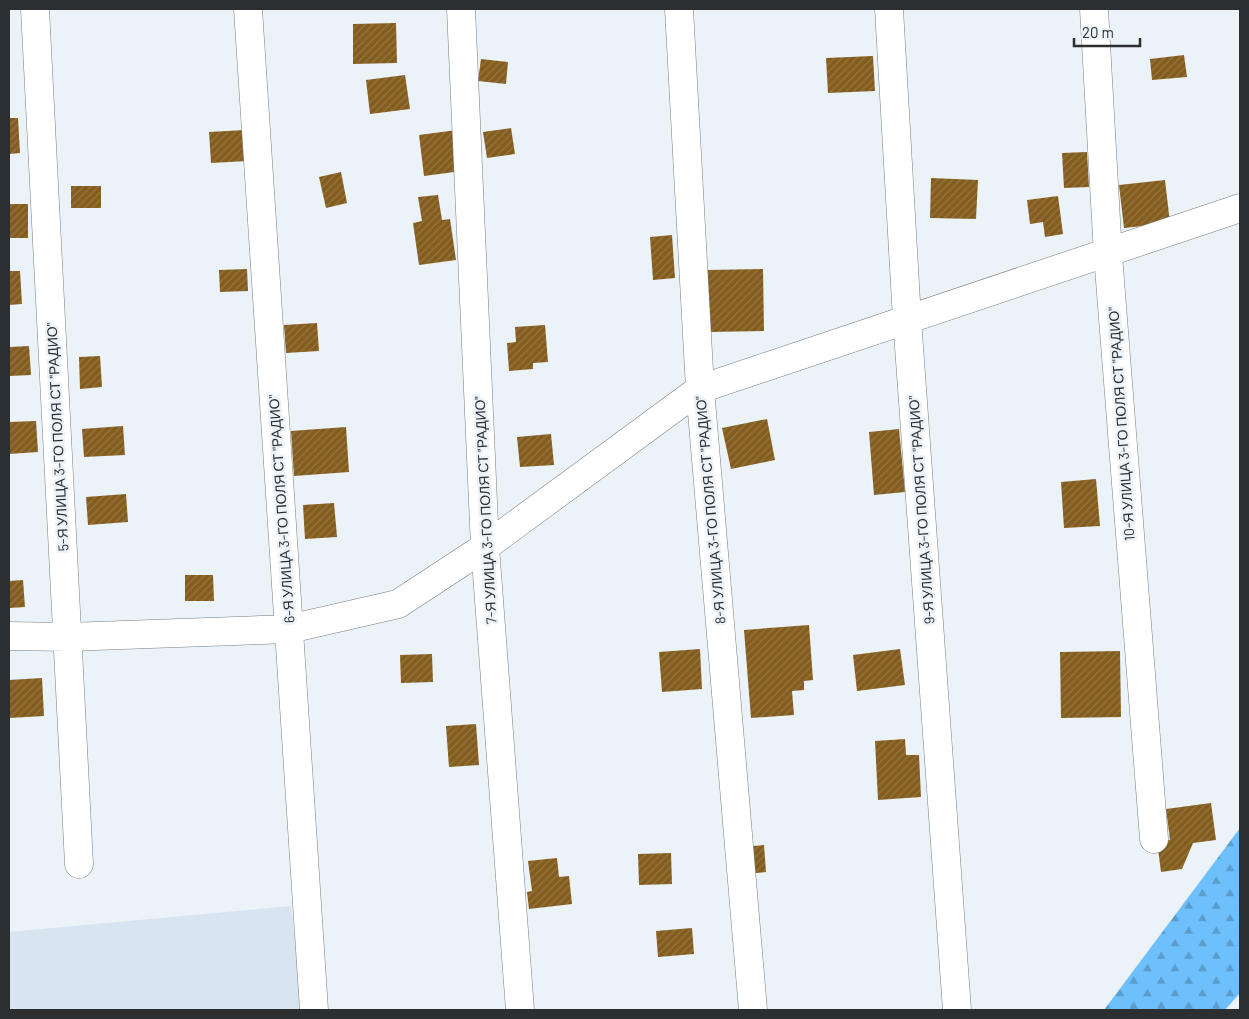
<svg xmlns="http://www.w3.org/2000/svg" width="1249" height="1019" viewBox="0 0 1249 1019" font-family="Barlow,sans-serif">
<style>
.built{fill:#d8e5f0}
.forest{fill:url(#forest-firs)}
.building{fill:url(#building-hatch)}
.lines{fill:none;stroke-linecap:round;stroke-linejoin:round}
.minor-casing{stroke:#777e83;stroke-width:29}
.minor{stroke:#fff;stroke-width:28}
.labels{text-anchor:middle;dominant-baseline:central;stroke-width:5;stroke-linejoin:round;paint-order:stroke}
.street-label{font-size:14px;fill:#2c2f31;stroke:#ebf2f8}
</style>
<defs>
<pattern id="forest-firs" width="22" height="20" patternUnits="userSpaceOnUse" patternTransform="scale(1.25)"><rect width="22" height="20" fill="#6dc0fb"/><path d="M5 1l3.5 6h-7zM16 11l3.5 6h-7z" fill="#5a9ccc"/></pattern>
<pattern id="building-hatch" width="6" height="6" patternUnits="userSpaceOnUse" patternTransform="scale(1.25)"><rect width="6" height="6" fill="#845d1d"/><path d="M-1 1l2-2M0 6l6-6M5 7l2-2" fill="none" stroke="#937646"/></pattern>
</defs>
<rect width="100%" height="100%" fill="#ebf2f8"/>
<path class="built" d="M291,906L303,1010H9V932Z"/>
<path class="forest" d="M1240,828V993L1225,1010H1104Z"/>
<path class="building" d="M396,23L397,63L353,64V24Z
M1184,55L1187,77L1152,80L1150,59Z
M873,56L875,91L828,93L826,58Z
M481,59L508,62L506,84L478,81Z
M405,75L410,109L370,114L366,80Z
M9,118H18L20,153L9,154Z
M511,128L515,154L487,158L483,132Z
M245,130L247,161L211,163L209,132Z
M457,130L462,171L424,176L419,135Z
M1087,152L1089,187L1064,188L1062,153Z
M341,172L347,203L326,208L319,177Z
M931,178L978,180L976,219L930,218Z
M1165,180L1170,223L1124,228L1119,185Z
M71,186H101V208H71Z
M438,195L442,220L450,219L456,260L419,265L413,223L422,221L418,197Z
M1058,196L1063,234L1045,237L1043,222L1030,224L1027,200Z
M9,204H28V238H9Z
M672,235L675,278L653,280L650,237Z
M247,269L248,291L220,292L219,270Z
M763,269L764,331L709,332L707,270Z
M9,271H20L22,304L9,305Z
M317,323L319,351L286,353L284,325Z
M545,325L548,362L533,363V369L509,371L507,343L516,342L515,327Z
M29,346L31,375L9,376V347Z
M100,356L102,387L80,389L79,357Z
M767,419L775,460L731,469L722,428Z
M36,421L38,452L9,454V422Z
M123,426L125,455L84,457L82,429Z
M346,427L349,472L294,476L291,431Z
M899,429L905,492L874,495L869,432Z
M551,434L554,465L520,467L517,437Z
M1096,479L1100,526L1064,528L1061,482Z
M126,494L128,522L88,525L86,497Z
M334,503L337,537L305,539L303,505Z
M185,575H213L214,601H185Z
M23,580L25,607L9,608V581Z
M809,625L813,680L804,681V690L792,691L794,715L751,718L744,630Z
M700,649L702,689L662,692L659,652Z
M900,649L905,685L857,691L853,655Z
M1120,651L1121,717L1061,718L1060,652Z
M432,654L433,682L401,683L400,655Z
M42,678L44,716L9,718V680Z
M476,724L479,765L449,767L446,726Z
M905,739L906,755H919L921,797L878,800L875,741Z
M1211,803L1216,840L1193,843L1182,869L1161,872L1157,841L1170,840L1166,809Z
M764,845L766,872L746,874L744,847Z
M671,853L672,884L639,885L638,854Z
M557,858L559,877L569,876L572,904L529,909L527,892L532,891L528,861Z
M692,928L694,954L658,957L656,931Z"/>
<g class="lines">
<g class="minor-casing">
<path id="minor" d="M35,9L79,864
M248,9L314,1010
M461,9L485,547L520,1010
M679,9L700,389L753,1010
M889,9L907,319L957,1010
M1094,9L1108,255L1154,839
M9,636L67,637L289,629L398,604L485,547L700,389L1240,208"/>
</g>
<use href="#minor" class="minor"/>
</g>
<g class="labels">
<g class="street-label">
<text transform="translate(1121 424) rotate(-94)">10-Я УЛИЦА 3-ГО ПОЛЯ СТ "РАДИО"</text>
<text transform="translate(57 437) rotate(-93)">5-Я УЛИЦА 3-ГО ПОЛЯ СТ "РАДИО"</text>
<text transform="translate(281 509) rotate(-94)">6-Я УЛИЦА 3-ГО ПОЛЯ СТ "РАДИО"</text>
<text transform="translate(485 510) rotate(-93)">7-Я УЛИЦА 3-ГО ПОЛЯ СТ "РАДИО"</text>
<text transform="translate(710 510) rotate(-95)">8-Я УЛИЦА 3-ГО ПОЛЯ СТ "РАДИО"</text>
<text transform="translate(921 510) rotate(-94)">9-Я УЛИЦА 3-ГО ПОЛЯ СТ "РАДИО"</text>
</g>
</g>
<rect width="1249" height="1019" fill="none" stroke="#2c2f31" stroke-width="20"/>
<path d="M1074 38v8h66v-8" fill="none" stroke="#2c2f31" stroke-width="2.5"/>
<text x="1082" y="38" font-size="15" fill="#2c2f31" stroke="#ebf2f8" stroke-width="4" paint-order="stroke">20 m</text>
</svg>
